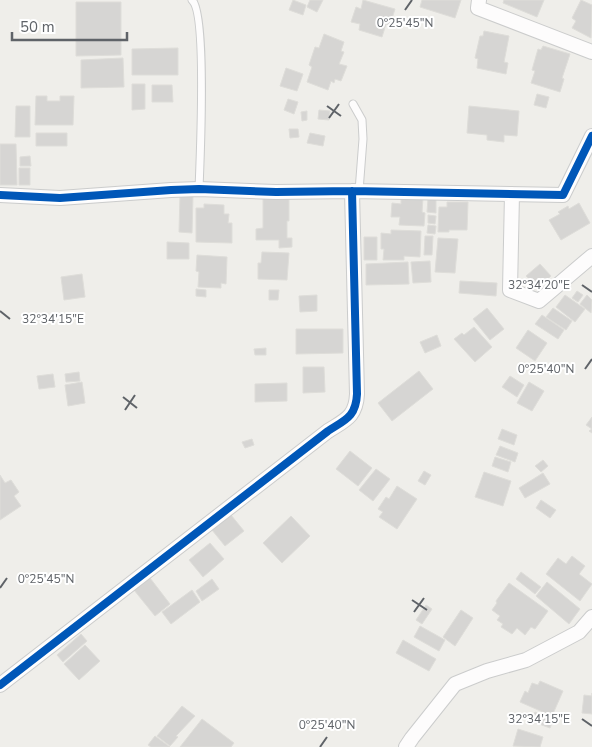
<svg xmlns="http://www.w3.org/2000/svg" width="592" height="747" viewBox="0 0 592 747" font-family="'Nunito Sans',sans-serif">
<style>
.building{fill:#d6d5d3;stroke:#deddd9}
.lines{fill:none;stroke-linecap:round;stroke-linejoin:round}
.lane-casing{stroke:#cbcccc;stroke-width:9}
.street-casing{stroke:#cbcccc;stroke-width:16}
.lane{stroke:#fdfcfc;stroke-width:7}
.street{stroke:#fdfcfc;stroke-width:14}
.cycleway-casing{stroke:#fff;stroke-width:11}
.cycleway{stroke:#0057b8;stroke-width:8}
.ticks{fill:none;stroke:#5f6368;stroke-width:2}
.ticks-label{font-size:12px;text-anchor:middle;fill:#5f6368;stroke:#fff;stroke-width:4;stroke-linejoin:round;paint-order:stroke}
</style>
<rect width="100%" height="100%" fill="#efeeea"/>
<path class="building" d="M293,0L306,5L303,15L289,10Z
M310,0H323L317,12L307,7Z
M363,0L395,9L390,25L386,24L382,37L359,30L360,24L351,22L356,7L361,9Z
M422,0H461L455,18L420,7Z
M504,0H544L537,17L503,3Z
M581,0L592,5L591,38L572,28L576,21L572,18Z
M76,2H121V55L76,56Z
M484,31L509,36L504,62L508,63L506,74L477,68L478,59L475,58L480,36H483Z
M324,34L344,42L341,51L344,52L339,64L347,66L341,81L335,79L334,83L331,81L328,90L307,82L312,67L309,65L315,47L319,48Z
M543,46L570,54L562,78L564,79L560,92L531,83L535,71L532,70L538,49L541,50Z
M178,48V75H132V49Z
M123,58L124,87L81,88V60Z
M286,68L303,74L297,91L280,86Z
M132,84H145V109L132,110Z
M152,85H172L173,102H152Z
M537,94L549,97L546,108L534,105Z
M36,96H47V101H60V96H74L73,125H35Z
M288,99L298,102L294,114L284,110Z
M16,106H30V137H15Z
M469,106L519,111L517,136L504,135V142L487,140V135L467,133Z
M319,110L330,111L329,120L318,119Z
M307,111V120L302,121L301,112Z
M289,129H298L299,137L290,138Z
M36,133H67V146H36Z
M310,133L325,136L323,146L307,143Z
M0,144H16L17,185H0Z
M30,156L31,166H20V157Z
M19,168H30V185H19Z
M180,195H193L192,233L179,232Z
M401,195L423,197L422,212L425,213L424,226L399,225L400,217H391L392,203L401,204Z
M263,198H289V221H287V238H292V247L279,248V240H256V229L263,228Z
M428,199H436V213L427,212Z
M447,202H468L467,230H449V232H438L439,207H447Z
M579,203L590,223L561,240L549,220L560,214L558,212L568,206L569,209Z
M204,204L224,205V214H229L228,223H232V243L196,242V208H204Z
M428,215L436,216L435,224L428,223Z
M428,225L436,226L435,234L427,233Z
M391,230L421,231L420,257L404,256V260H383L384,249H381V233L391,234Z
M425,236H433L432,255H424Z
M364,237H377V260H364Z
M438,238L458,239L455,273L435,272Z
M167,242L189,243V259H167Z
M262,252L289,253L287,280L258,279V263H261Z
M197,255L227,257L226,284L221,283V288L198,287L199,272L196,271Z
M430,261L431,282L413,283L411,262Z
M408,262L409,284L366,285V264Z
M540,264L551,276L538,288L526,276Z
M82,274L85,297L64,300L61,277Z
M460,281L497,283L496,296L459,293Z
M196,289L206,290V297L196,296Z
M269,290H279L278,300H269Z
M577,291L583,295L578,302L572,298Z
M317,295V311L300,312L299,296Z
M565,295L585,309L575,322L556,307Z
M587,295L592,300L591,313L580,304Z
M487,308L504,329L490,340L473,319Z
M553,308L572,321L566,330L546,317Z
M542,315L564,330L558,339L535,324Z
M474,327L492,347L475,362L454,339L462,333L464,335Z
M296,329H343V353L296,354Z
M528,330L547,343L535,361L516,348Z
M437,335L441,346L425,353L420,342Z
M266,348V355H255L254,349Z
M303,367H324L325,392L303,393Z
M419,371L433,389L392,421L378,403Z
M79,372L80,381L66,382L65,374Z
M53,374L55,387L39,389L37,376Z
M510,376L524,385L517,397L502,387Z
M82,382L85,403L68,406L65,385Z
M529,382L544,391L532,411L517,403Z
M287,383V401L255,402V384Z
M592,417V433L589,431L592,429L586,425Z
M502,429L517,435L514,445L498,439Z
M252,439L254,445L245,448L242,442Z
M500,446L518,453L515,462L496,455Z
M350,451L372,468L358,486L336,469Z
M495,457L511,462L508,472L492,466Z
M543,460L548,466L541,472L535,466Z
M376,469L390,479L373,501L359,490Z
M424,471L431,475L425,485L418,481Z
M484,472L511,481L503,506L475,497Z
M543,473L550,484L525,498L519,488Z
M0,475L5,483L11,480L19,492L14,496L21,506L0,520Z
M397,486L417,499L397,529L379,517L383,512L378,509L386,497L389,499Z
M541,500L556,510L550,518L536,508Z
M231,515L244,531L225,546L212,530Z
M291,516L310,536L282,563L263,543Z
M210,543L224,559L203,577L189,560Z
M572,556L585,566L579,574L592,584L580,601L546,574L558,558L566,564Z
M521,572L541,587L535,594L516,579Z
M150,578L170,604L155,616L134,590Z
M212,579L219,589L202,601L196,591Z
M547,582L580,609L569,624L536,596Z
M509,583L548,611L535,629L531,627L525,635L517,628L512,634L501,627L503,624L497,620L500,616L492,610L497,603L496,601Z
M192,590L200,602L171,624L162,612Z
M426,605L432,609L422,624L416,620Z
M461,610L473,618L455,646L443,637Z
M420,626L445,640L439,651L414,637Z
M81,634L87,641L63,662L57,655Z
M403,640L436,659L429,671L396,653Z
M85,645L100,661L79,680L64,664Z
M540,681L563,691L552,716L520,702L525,691L528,693L532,683L538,685Z
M592,693V714L582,713L584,695L592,696Z
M182,706L195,716L176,736L178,737L170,746L157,736Z
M535,712L553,720L550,728L531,721Z
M202,719L234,743L231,747H180Z
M518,729L543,737L540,747L513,746Z
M155,736L170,747H151L148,745Z"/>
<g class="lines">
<g class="lane-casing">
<path id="lane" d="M192,0C207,13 200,162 199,189
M353,104L362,120L363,139L359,191"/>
</g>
<g class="street-casing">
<path id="street" d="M479,0L478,8L592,52
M512,194L510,290L539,301L592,256
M0,195L60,198L171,190L199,189L276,192L352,191L563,195L592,136
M0,685L328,431C345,420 356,417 357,394L352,191
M406,747L412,738L455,684L487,671L526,660L579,632L592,617"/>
</g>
<use href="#lane" class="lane"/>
<use href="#street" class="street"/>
<g class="cycleway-casing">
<path id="cycleway" d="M0,195L60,198L171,190L199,189L276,192L352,191L563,195L592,136
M0,685L328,431C345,420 356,417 357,394L352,191"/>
</g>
<use href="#cycleway" class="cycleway"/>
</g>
<path class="ticks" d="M405,10L412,0M327,106L341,116M329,118L339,104M582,285L592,292M0,311L10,319M585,369L592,359M123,397L137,408M125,410L135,395M0,588L7,578M412,600L427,610M414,612L424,598M582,719L592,726M320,747L327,737"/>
<g class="ticks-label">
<text x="405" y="27">0°25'45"N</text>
<text x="539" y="289">32°34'20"E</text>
<text x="53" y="323">32°34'15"E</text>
<text x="546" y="373">0°25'40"N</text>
<text x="46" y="583">0°25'45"N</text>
<text x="539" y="723">32°34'15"E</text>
<text x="327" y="729">0°25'40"N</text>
</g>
<path d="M12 32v8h115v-8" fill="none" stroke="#5f6368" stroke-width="2.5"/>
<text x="20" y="32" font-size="15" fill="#5f6368" stroke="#ffffff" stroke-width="4" paint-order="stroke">50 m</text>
</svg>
